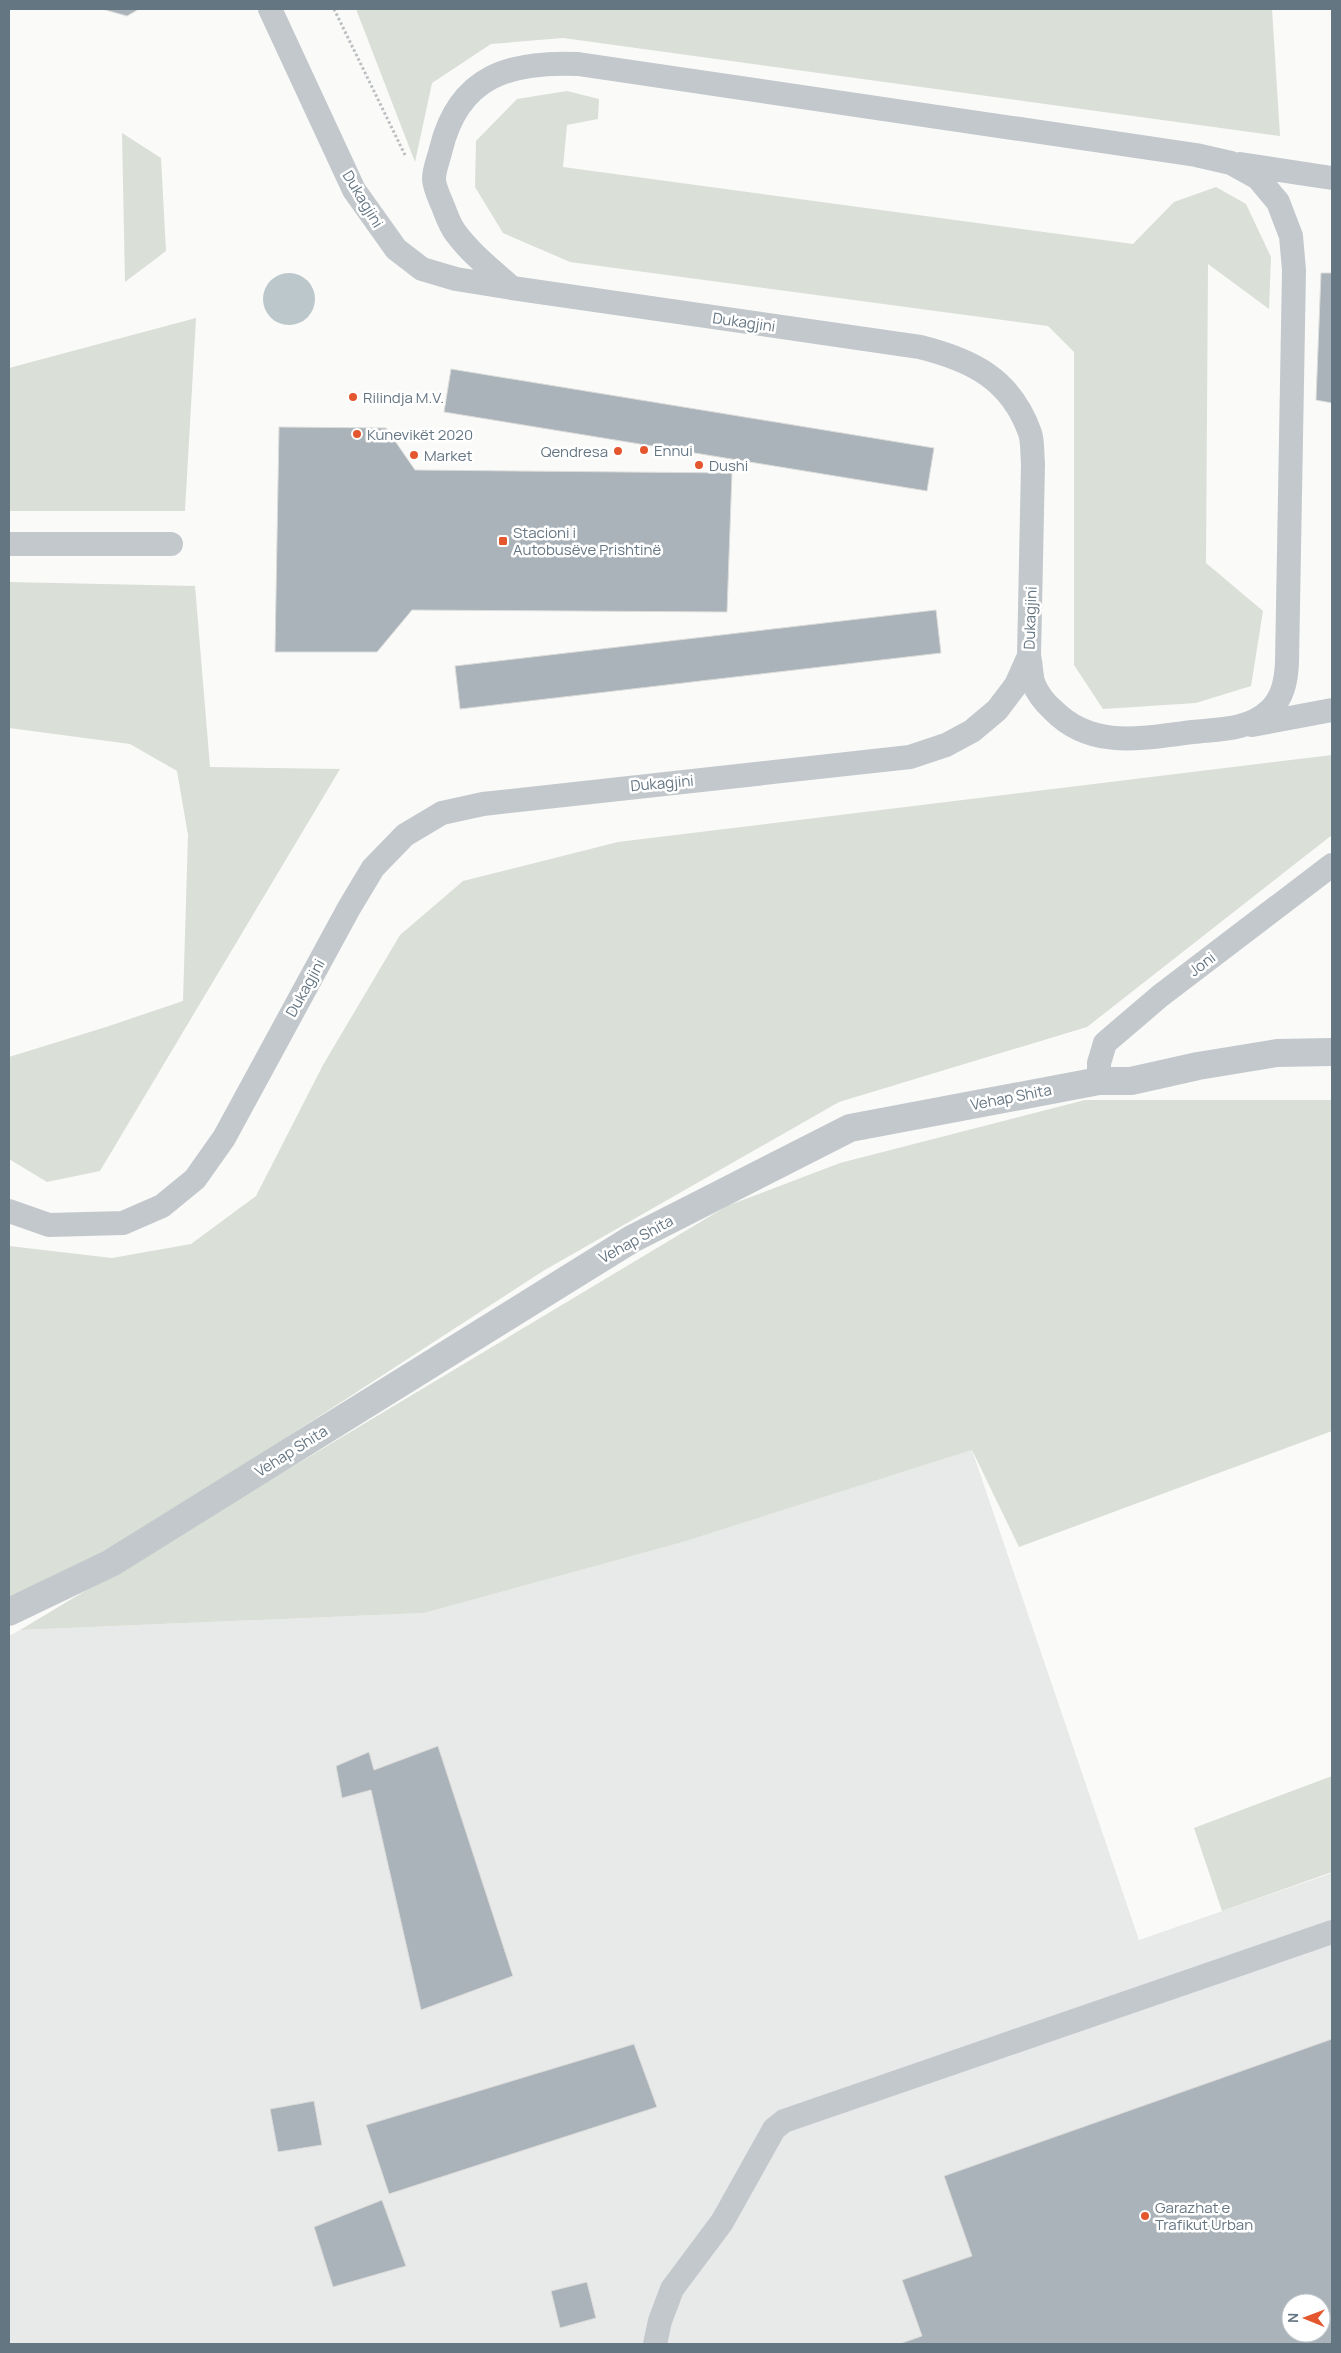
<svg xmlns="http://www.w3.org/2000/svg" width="1341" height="2353" viewBox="0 0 1341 2353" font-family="Manrope,sans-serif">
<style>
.built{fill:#e8e9e9;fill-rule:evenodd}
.green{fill:#dadfd7}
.water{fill:#bbc7cb}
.building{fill:#aab3b9;stroke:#dcdcda;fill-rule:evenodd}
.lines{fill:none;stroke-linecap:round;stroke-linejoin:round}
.path{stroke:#bbbfc2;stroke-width:3;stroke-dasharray:2.5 2.5;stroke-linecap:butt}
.lane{stroke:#c3c8cc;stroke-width:24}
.street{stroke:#c3c8cc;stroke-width:28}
.poi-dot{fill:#e4572e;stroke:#fff;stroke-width:2}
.labels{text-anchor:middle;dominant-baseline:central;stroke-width:5;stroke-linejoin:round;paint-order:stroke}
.street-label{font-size:15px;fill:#657683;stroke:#fff}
.poi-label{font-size:15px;fill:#657683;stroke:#fff;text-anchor:start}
</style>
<rect width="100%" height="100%" fill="#fafaf8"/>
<path class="built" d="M972,1450L1139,1940L1332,1873V2344H9V1636L20,1630L424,1613L683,1542ZM1291,2303H1321V2333H1291Z"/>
<path class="green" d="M356,9H1272L1280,136L563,38L491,44L432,83L415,162Z
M567,91L599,99L598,119L567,125L563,167L1133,244L1174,202L1216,187L1246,204L1271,257L1269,309L1208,264L1206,563L1263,611L1251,686L1196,703L1103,709L1074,665V352L1048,326L570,262L503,233L475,187L476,141L517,99Z
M122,133L161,158L166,251L125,282Z
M196,318L185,511H9V368Z
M9,582L195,586L210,767L340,769L100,1171L47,1182L9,1159V1057L106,1027L183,1001L188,835L177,771L130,744L9,728Z
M1332,755V835L1087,1027L839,1102L543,1271L89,1566L9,1600V1246L112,1258L191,1244L256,1196L323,1065L400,935L463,881L618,842Z
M1085,1100H1332V1431L1019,1547L972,1450L683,1542L424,1613L20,1630L727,1206L840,1163Z
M1332,1776V1872L1222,1911L1194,1828Z"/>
<path class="water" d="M263 299a26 26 0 1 1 52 0a26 26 0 1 1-52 0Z"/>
<path class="building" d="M102,9H139L127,16Z
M1321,273H1332V403L1316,400Z
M451,369L934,448L927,491L444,412Z
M279,427L386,428L415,470L732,473L727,612L412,610L377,652H275Z
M936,610L941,653L460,709L455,666Z
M438,1746L513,1976L421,2010L371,1790L342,1798L336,1766L369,1752L374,1770Z
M1332,2039V2344H899L922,2336L902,2280L972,2256L944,2176ZM1291,2303H1321V2333H1291Z
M634,2044L657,2107L389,2194L366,2125Z
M314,2101L322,2145L278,2152L270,2109Z
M382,2200L406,2266L333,2287L314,2227Z
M587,2282L596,2318L560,2328L551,2291Z"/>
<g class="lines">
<path class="path" d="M334,9L405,155"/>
<path class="lane" d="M1240,164L1332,178
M512,288C492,270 470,253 455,232C449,224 446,213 442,204C439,197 434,186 434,179C434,169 439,158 441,149C459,75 511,61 578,64L1196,155L1231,163L1258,178L1278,202L1291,236L1294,270L1287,663C1286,681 1283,698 1269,711C1248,730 1220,729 1193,732C1143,738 1092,750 1053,710C1045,703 1037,693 1033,682C1031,674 1031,664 1029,656
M9,544H171
M1252,725L1332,710
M1099,1081V1063L1105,1043L1160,996L1332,865
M9,1211L49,1225L123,1223L162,1206L195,1179L224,1138L349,908L373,868L405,835L442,813L483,804L910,757L946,745L972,731L997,710L1016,685L1029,656L1033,464C1032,454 1033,442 1030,433C1011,379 972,360 920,347L512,288L456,279L422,269L396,249L354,190L270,9
M655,2344L660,2321L672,2289L722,2222L774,2129L784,2121L1332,1932"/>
<path class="street" d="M9,1612L111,1563L632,1239L850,1128L1099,1081H1131L1198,1066L1277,1053L1332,1052"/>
</g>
<g class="poi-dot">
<circle cx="353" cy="397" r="5"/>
<circle cx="357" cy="434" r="5"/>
<circle cx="644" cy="450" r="5"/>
<circle cx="618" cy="451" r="5"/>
<circle cx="414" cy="455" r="5"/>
<circle cx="699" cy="465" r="5"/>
<rect x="498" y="536" width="10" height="10" rx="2.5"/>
<circle cx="1145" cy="2216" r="5"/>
</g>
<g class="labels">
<g class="street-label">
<text transform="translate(363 199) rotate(59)">Dukagjini</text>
<text transform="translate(744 322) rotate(8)">Dukagjini</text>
<text transform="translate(1030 618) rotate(-88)">Dukagjini</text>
<text transform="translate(662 783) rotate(-5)">Dukagjini</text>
<text transform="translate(1202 964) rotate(-37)">Joni</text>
<text transform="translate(305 988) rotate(-61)">Dukagjini</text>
<text transform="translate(1011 1097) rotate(-11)">Vehap Shita</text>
<text transform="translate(636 1239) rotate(-29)">Vehap Shita</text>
<text transform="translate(291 1451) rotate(-32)">Vehap Shita</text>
</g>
<g class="poi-label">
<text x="363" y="397">Rilindja M.V.</text>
<text x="367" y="434">Kunevikët 2020</text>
<text x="654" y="450">Ennui</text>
<text x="608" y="451" text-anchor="end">Qendresa</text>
<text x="424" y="455">Market</text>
<text x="709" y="465">Dushi</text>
<text x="513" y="532">Stacioni i<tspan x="513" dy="17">Autobusëve Prishtinë</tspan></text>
<text x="1155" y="2207">Garazhat e<tspan x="1155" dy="17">Trafikut Urban</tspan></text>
</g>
</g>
<rect width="1341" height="2353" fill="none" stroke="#657683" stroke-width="20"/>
<g transform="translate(1306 2318) rotate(271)"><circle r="24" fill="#ffffff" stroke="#c1c8cd"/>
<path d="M0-4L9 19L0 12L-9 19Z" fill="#e4572e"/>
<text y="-8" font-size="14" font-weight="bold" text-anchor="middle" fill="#657683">N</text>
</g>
</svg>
